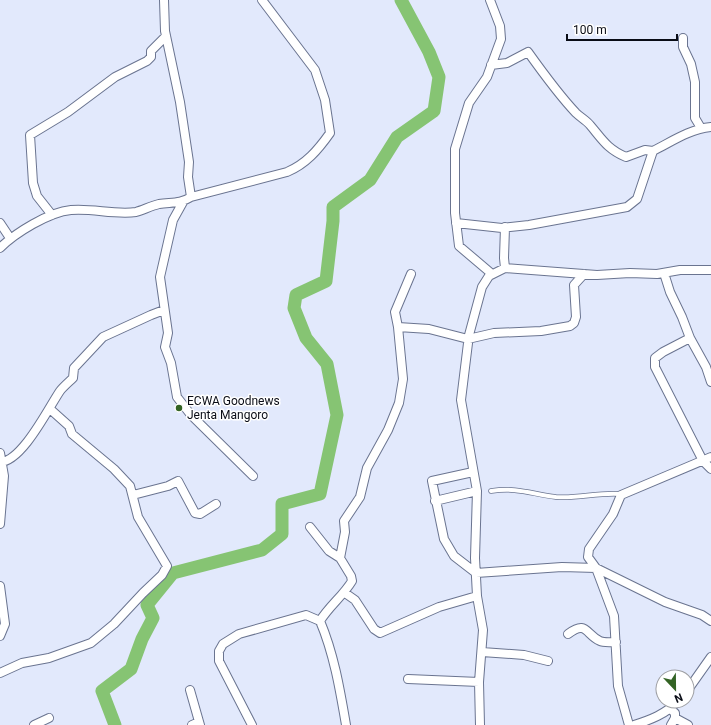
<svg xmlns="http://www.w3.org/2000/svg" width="711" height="725" viewBox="0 0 711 725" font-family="Roboto,sans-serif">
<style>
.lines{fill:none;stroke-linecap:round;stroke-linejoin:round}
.river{stroke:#86c473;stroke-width:13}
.service-casing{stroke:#6a7490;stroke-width:5.5}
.minor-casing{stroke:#6a7490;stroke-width:10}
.service{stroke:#fff;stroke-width:4}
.minor{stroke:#fff;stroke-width:8}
.poi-dot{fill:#336324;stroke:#fff;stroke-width:1.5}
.labels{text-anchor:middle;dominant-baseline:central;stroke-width:3;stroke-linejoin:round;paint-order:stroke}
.poi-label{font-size:12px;fill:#090c16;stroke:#fff;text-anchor:start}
</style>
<rect width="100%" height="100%" fill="#e2e9fc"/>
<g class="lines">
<path class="river" d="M115,725L102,691L131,669L142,639L153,618L147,605L173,573L262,550L282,534V504L320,494L337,415L327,364L306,338L294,308L296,295L326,281L333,221V207L370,180L397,137L434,111L439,77L429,52L401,0"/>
<g class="service-casing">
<path id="service" d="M491,491C518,487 531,494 556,497C577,499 599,492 621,494"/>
</g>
<g class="minor-casing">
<path id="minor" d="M490,0L500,26L501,39L487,77L469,103L455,149V213L459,246L492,274
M683,38V47L691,64L695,82V118L701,128
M491,65L507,63L528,52C543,73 558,94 576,113C580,117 586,120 590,125C602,139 607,149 626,157L645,150L653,151
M191,197L287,172C306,164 318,150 330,133L325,100L315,70L262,0
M183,202L173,220L160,277L168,333L165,347L171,363L177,397L191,415L253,476
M52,215L37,196L33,183L30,135L68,112L115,77L147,61L151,57V51L166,36
M0,223L10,238
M456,223L502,228L529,225L627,207L637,199L653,151C671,142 690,129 711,127
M505,227L504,258L505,268
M0,248C15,233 49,212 71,210C93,208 114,215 136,212C143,210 151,206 159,204C171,202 180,204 191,197L188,177L189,162L180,102L165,31L164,0
M664,273L670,292L682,317L690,338L706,367L711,382
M398,327L395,312L411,274
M690,338L663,352L655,358V367L703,461L711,469
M0,453L4,476L0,524
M0,462C22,462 49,407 60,391C64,386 69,382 73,378L74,368L103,337L151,315L164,310
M473,472L432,481L444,539L454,556L476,573L562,567L596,568L665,602L702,615L711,621
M133,495L168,486L178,481L195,513L200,514L216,504
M435,501L477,491
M310,527L329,551L340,558
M0,586L5,624L0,636
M345,593L355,600L374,629L380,633L439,607L477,596
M568,634C587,620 585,634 600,641C604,643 612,642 616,642
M482,652L524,655L548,661
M0,673L22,663L49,658L91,643L114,624L143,593L162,575L167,566L138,517L130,486L114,469L72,434L69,426L50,409
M408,679L479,682
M190,690L200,725
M687,691L711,657
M670,709L675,713V718L671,725
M675,718L688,725
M34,725L49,718
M192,725L199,722
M252,725L219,661V651L223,644L239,634L306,615L320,621
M346,725C340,690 334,654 320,621C329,606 343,596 352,581L351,576L340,558L345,532L344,521L360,497L367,468L388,430L399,403L403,379L398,327L429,329L468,339L494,333L541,331L570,326L574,323L576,317L574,285L584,274
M480,725L479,682L483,630L477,596L475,558L477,491L461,400L469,335L482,287L489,276L505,268L597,275L630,273L657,274L680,270H711
M629,725L618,686L614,616L596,568L588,557L589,549L613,514L621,495L711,457
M634,725C650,720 666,714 678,701"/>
</g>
<use href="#service" class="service"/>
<use href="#minor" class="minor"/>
</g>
<circle class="poi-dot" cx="179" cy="408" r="4"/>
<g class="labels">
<g class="poi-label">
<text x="187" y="401">ECWA Goodnews<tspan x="187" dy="14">Jenta Mangoro</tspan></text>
</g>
</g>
<g transform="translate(675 689) rotate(158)"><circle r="19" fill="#ffffff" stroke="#9d9ea2"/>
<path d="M0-3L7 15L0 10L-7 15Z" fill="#336324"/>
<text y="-6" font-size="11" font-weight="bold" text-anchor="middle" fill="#090c16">N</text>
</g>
<path d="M567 34v6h110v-6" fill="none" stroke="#090c16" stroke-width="2"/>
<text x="573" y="34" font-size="12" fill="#090c16" stroke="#ffffff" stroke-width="3" paint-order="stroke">100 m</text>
</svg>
